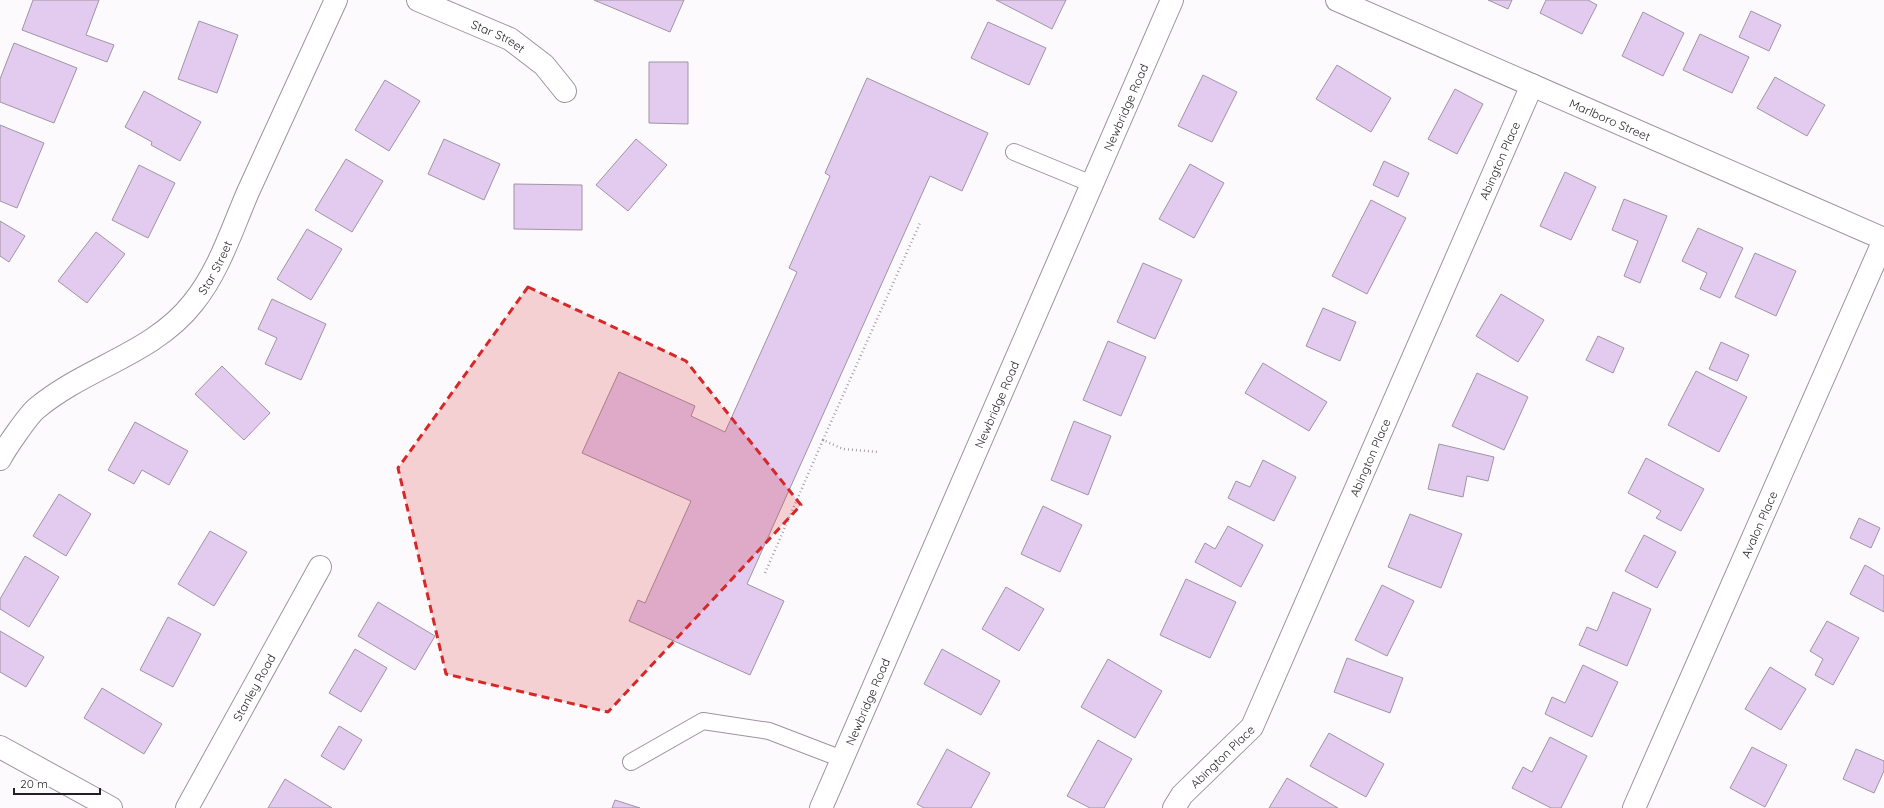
<svg xmlns="http://www.w3.org/2000/svg" width="1884" height="808" viewBox="0 0 1884 808" font-family="Quicksand,sans-serif">
<style>
.building{fill:#e2cbef;stroke:#9f94a5}
.lines{fill:none;stroke-linecap:round;stroke-linejoin:round}
.service-casing{stroke:#9f92a1;stroke-width:18}
.minor-casing{stroke:#9f92a1;stroke-width:24}
.primary-casing{stroke:#9f92a1;stroke-width:24}
.path{stroke:#a6a2a7;stroke-width:2.5;stroke-dasharray:1 3;stroke-linecap:butt}
.service{stroke:#fff;stroke-width:16}
.minor{stroke:#fff;stroke-width:22}
.primary{stroke:#fff;stroke-width:22}
.marked{fill:#d62828;fill-opacity:0.2;stroke:#d62828;stroke-width:3;stroke-dasharray:8 5;stroke-linejoin:round}
.labels{text-anchor:middle;dominant-baseline:central;stroke-width:3;stroke-linejoin:round;paint-order:stroke}
.street-label{font-size:12px;fill:#241f25;stroke:#fff}
</style>
<rect width="100%" height="100%" fill="#fdfafd"/>
<path class="building" d="M33,0H99L86,35L114,45L107,62L22,30Z
M594,0H684L670,32Z
M996,0H1066L1052,29Z
M1488,0H1512L1508,9Z
M1546,0H1588L1597,5L1582,34L1540,13Z
M1751,11L1781,25L1769,51L1739,37Z
M1643,12L1684,33L1663,76L1622,56Z
M199,21L238,35L217,93L178,79Z
M988,22L1046,48L1029,85L971,58Z
M1700,34L1749,57L1732,93L1683,70Z
M14,43L77,68L54,123L0,102V79Z
M649,62H688V124L649,123Z
M1337,65L1391,98L1371,132L1316,99Z
M1203,75L1237,92L1212,142L1178,126Z
M1775,77L1825,105L1807,136L1757,108Z
M867,78L988,133L962,191L930,176L747,584L784,601L750,675L629,621L638,600L645,603L691,501L582,453L619,372L695,406L691,416L725,432L797,272L789,268L830,176L825,173Z
M385,80L420,101L389,151L355,130Z
M1455,89L1483,104L1457,154L1428,139Z
M144,91L201,122L180,161L151,145L152,142L125,127Z
M0,125L44,143L17,208L0,201Z
M444,139L500,164L484,200L428,174Z
M636,139L667,165L628,211L596,185Z
M346,159L383,181L352,232L315,210Z
M1384,161L1409,173L1398,197L1373,185Z
M1190,164L1224,183L1194,238L1159,219Z
M139,165L175,183L148,238L112,220Z
M1565,172L1596,187L1571,240L1540,226Z
M514,184L582,185V230L514,229Z
M1624,199L1667,216L1640,283L1624,276L1638,241L1612,230Z
M1371,200L1406,218L1367,294L1332,276Z
M0,221L25,236L9,262L0,256Z
M1698,228L1743,248L1720,298L1700,289L1707,273L1682,261Z
M307,229L342,249L311,300L277,279Z
M96,232L125,254L87,303L58,281Z
M1755,253L1796,271L1776,316L1735,297Z
M1143,263L1182,280L1155,339L1117,322Z
M1501,294L1544,320L1518,362L1476,336Z
M272,299L326,324L301,380L265,364L277,338L258,329Z
M1323,308L1356,322L1340,361L1306,346Z
M1598,336L1624,348L1613,373L1586,360Z
M1108,341L1146,357L1121,416L1083,400Z
M1721,342L1749,355L1737,381L1709,369Z
M1263,363L1327,402L1309,431L1245,393Z
M222,366L270,413L244,440L195,394Z
M1696,371L1747,397L1719,452L1668,425Z
M1477,373L1528,397L1504,450L1452,426Z
M1074,421L1111,436L1088,495L1051,480Z
M135,422L188,451L169,485L142,470L134,484L108,470Z
M1439,444L1494,457L1488,481L1467,476L1463,497L1428,489Z
M1646,458L1704,489L1681,531L1656,518L1661,511L1628,493Z
M1263,460L1296,477L1274,521L1228,498L1236,481L1250,487Z
M59,494L91,514L66,556L33,536Z
M1043,506L1082,525L1060,572L1021,554Z
M1410,514L1462,534L1441,588L1388,567Z
M1859,518L1880,528L1871,548L1850,538Z
M1228,526L1263,545L1241,587L1195,562L1205,543L1215,549Z
M210,531L247,552L214,606L178,584Z
M1644,535L1676,552L1657,588L1625,571Z
M25,556L59,577L29,627L0,609V599Z
M1865,565L1884,576V612L1850,594Z
M1186,579L1236,602L1210,658L1160,635Z
M1382,585L1414,601L1387,656L1355,640Z
M1006,587L1044,609L1019,651L982,629Z
M1613,592L1651,609L1627,666L1579,645L1587,627L1597,631Z
M378,602L435,636L415,670L358,636Z
M168,617L201,634L173,687L140,670Z
M1827,621L1859,638L1833,685L1815,675L1823,659L1810,651Z
M0,631L44,657L26,687L0,672Z
M355,649L387,668L361,712L329,693Z
M942,649L1000,681L981,715L924,684Z
M1347,658L1403,678L1390,713L1334,692Z
M1108,659L1162,691L1135,738L1081,707Z
M1583,665L1618,682L1592,737L1545,714L1552,697L1565,703Z
M1770,667L1806,689L1781,730L1745,709Z
M102,688L162,724L144,754L84,718Z
M339,726L362,740L344,770L321,756Z
M1329,733L1384,764L1366,797L1310,766Z
M1550,737L1587,756L1561,808H1551L1512,788L1523,767L1532,772Z
M1098,740L1132,759L1104,808H1090L1067,796Z
M1752,747L1787,765L1765,807L1730,788Z
M947,749L990,773L971,808H924L917,804Z
M1856,749L1884,761V771L1874,793L1843,779Z
M1287,778L1338,808H1269Z
M285,779L332,808H268Z
M615,800L640,808H612Z"/>
<g class="lines">
<g class="service-casing">
<path id="service" d="M1014,152L1092,184
M631,762L703,721L769,731L842,759"/>
</g>
<g class="minor-casing">
<g id="minor">
<path id="s1" d="M418,0L510,39L544,65L565,91"/>
<path id="s2" d="M1337,0L1884,239"/>
<path id="s3" d="M0,459C5,449 29,414 37,408C86,367 153,354 193,303C219,271 232,229 248,192C277,128 306,64 336,0"/>
<path d="M0,747L111,808"/>
<path id="s4" d="M187,808L320,567"/>
<path id="s5" d="M1174,808L1182,795L1252,727L1532,85"/>
<path id="s6" d="M1634,808L1884,240"/>
</g>
</g>
<g class="primary-casing">
<g id="primary">
<path id="s7" d="M821,808L1172,0"/>
</g>
</g>
<path class="path" d="M823,440L920,223
M765,573L823,440L843,449L879,452"/>
<use href="#service" class="service"/>
<use href="#minor" class="minor"/>
<use href="#primary" class="primary"/>
</g>
<path class="marked" d="M528,287L686,361L801,505L608,712L446,674L398,468Z"/>
<g class="labels">
<g class="street-label">
<text stroke="none"><textPath href="#s1" startOffset="88">Star Street</textPath></text>
<text stroke="none"><textPath href="#s7" startOffset="764">Newbridge Road</textPath></text>
<text stroke="none"><textPath href="#s2" startOffset="298">Marlboro Street</textPath></text>
<text stroke="none"><textPath href="#s5" startOffset="731">Abington Place</textPath></text>
<text stroke="none"><textPath href="#s3" startOffset="294">Star Street</textPath></text>
<text stroke="none"><textPath href="#s7" startOffset="440">Newbridge Road</textPath></text>
<text stroke="none"><textPath href="#s5" startOffset="407">Abington Place</textPath></text>
<text stroke="none"><textPath href="#s6" startOffset="310">Avalon Place</textPath></text>
<text stroke="none"><textPath href="#s4" startOffset="138">Stanley Road</textPath></text>
<text stroke="none"><textPath href="#s7" startOffset="116">Newbridge Road</textPath></text>
<text stroke="none"><textPath href="#s5" startOffset="71">Abington Place</textPath></text>
</g>
</g>
<path d="M14 788v6h86v-6" fill="none" stroke="#241f25" stroke-width="2"/>
<text x="20" y="788" font-size="12" fill="#241f25" stroke="#ffffff" stroke-width="3" paint-order="stroke">20 m</text>
</svg>
